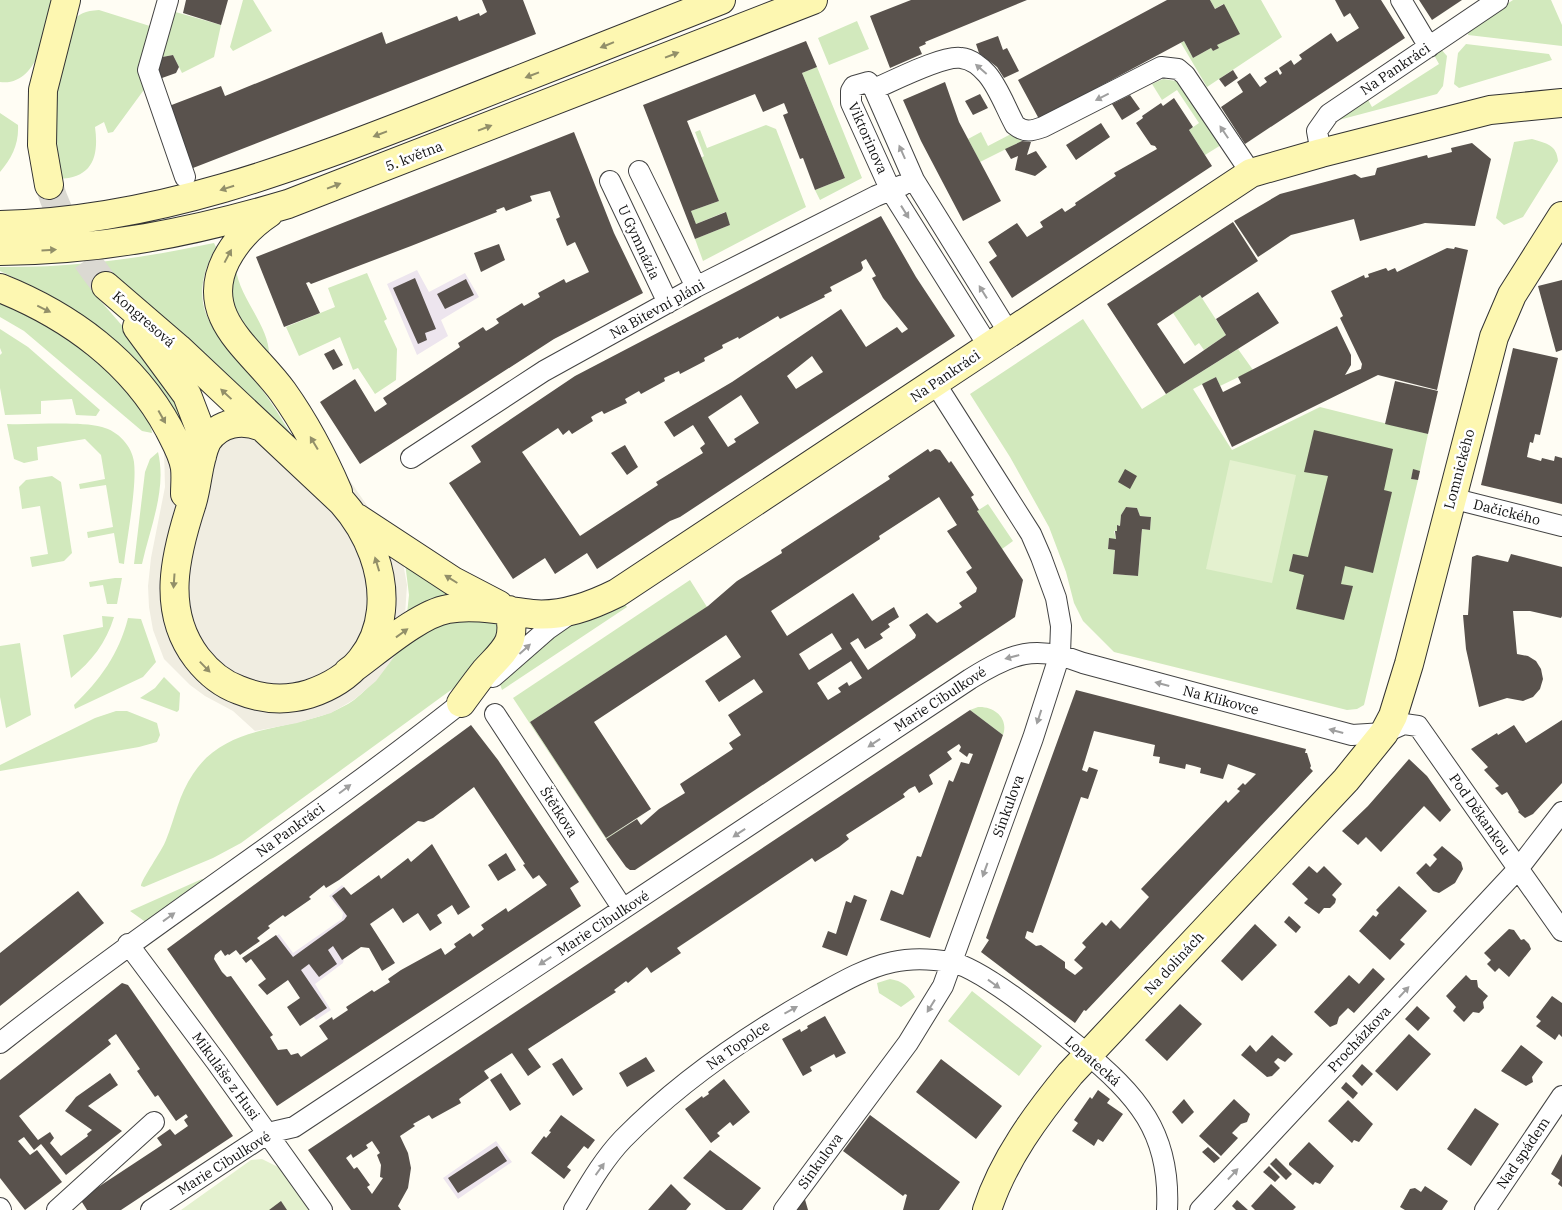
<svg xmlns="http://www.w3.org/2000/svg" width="1562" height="1210" viewBox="0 0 1562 1210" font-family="'IBM Plex Serif',serif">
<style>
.industrial{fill:#ede5ee}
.green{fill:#d2e9bd;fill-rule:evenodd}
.pitch{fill:#e4f1cf}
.plaza{fill:#f0ede1}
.building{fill:#59524d;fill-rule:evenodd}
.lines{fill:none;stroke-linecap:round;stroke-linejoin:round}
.secondary-tunnel{stroke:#dbd9d2;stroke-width:28;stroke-dasharray:28 14;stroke-linecap:butt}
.street-casing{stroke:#434343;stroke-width:22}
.secondary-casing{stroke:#323232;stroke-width:30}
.street{stroke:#fff;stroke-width:20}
.secondary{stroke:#fdf7b1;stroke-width:28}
.oneway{fill:#928f69}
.oneway2{fill:#9f9f9f}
.labels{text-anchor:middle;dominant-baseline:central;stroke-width:5;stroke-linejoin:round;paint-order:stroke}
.street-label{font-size:14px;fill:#101010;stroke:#fff}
</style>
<rect width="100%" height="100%" fill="#fffdf4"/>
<path class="industrial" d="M417,270L429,292L465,273L479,297L441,320L448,336L417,355L387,284Z
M342,885L358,906L343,963L315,984L331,1010L316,1020L263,945L279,934L293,953L342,919L343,913L329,896Z
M496,1141L512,1162L458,1199L443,1178Z"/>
<path class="green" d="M0,0H55C47,28 39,87 0,82Z
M243,0H253L272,31L233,51L230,47Z
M1210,0H1261L1282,37L1207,87L1181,43L1184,41L1193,58L1211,48L1213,51L1218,48L1217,45L1239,34L1223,4L1215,9Z
M1513,0H1551L1562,25V46L1468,35L1469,29Z
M99,10L153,27L146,87L113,132L108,133L104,122L95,127C99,156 93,178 59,179L52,143L54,101L70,24C79,13 85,11 99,10Z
M172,11L221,25L214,57L182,73L173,55L157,58Z
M857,21L869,49L829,65L818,38Z
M1466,44L1549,54L1552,60L1459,88L1454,84L1458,53Z
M1440,48L1447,56L1443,86L1437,94L1335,121L1367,98L1372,107L1439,64L1434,55Z
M817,67L862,178L820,200L815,190L845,178L802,73Z
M1163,79L1176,81L1182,87L1221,145L1205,155L1189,130L1199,123L1177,90L1162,100L1152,84Z
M0,113L18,125C19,144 12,158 0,172Z
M766,125L776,129L806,207L703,261L695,239L730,225L725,212L696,224L691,211L719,201L701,158L704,156L695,132L700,130L707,148Z
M981,132L988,146L1011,134L1022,141L980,162L968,139Z
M1532,139C1546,143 1557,145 1558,161L1523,217L1504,225L1496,218L1514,142Z
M214,243L216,247C182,310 217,332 253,378C271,400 284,423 298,446L120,283L91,290L132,337L169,387L182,416L178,418L72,310L44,292L0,271V267C73,268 143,258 214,243Z
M236,268C238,297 271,327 269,357L227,303Z
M367,273L387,319L384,321L397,349L396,380L375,394L358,368L353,370L340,337L299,356L286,327L335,307L328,288Z
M0,295C51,322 102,355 136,402C142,411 151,421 152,433L142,431L24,331L0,317Z
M1200,295L1226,335L1204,350L1199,343L1195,346L1173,313Z
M1083,319L1142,409L1238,349L1253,370L1220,386L1216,377L1193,389L1232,450L1320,407L1428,434L1420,471L1413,470L1411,479L1418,480L1364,705L1357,709L1347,710L1114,652L1083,621L1074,603L1066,572L1049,527L1010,457L970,394ZM1126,507L1137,508L1140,516L1151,517L1150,530L1142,529L1138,576L1113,574L1115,550L1108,549L1109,539H1116L1114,531H1117L1118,525L1120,526L1121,515Z
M0,329L28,347L100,410L96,416L76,415L72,399L41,401V414L5,415L0,388V355L2,353L0,348Z
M7,424C34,425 78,421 102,427C118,431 132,446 134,462C137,486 127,538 124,564L119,563L114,533L88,538L87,532L113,527L106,485L80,489L79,484L105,479L101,455L85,439L37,447L38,460L24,463L14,459Z
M158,452C167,489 150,528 142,564H134L145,472L150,459Z
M52,476L61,482L72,553L64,561L32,567L30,557L48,554L40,506L22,509L19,487L26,480Z
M988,504L1013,541L1002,549L977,511Z
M405,562L464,595L407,614L409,595Z
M115,578H122L117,604H107L103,585L90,587L89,582Z
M690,580L707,607L530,722L606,838L649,811L606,839L513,698Z
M624,603L627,607L502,690L500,684L560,629Z
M102,616L114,617C106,643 92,661 71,678L63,635L103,627Z
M128,618L141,619L156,662L143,677L75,709L74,705C100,680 119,654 128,618Z
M439,620L502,621L503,634L477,671L241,843L213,858L144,887L141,886C141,880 162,851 166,840C175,818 179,794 193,774C230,717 304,735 354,700C373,686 386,663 402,646C413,636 427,628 439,620Z
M20,643L31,715L6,728L0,697V646Z
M164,677L180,693L179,710L177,712L140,698L155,688Z
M978,707C994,706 1009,718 1003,735L970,710Z
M116,711H127L157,723L160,735L157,742L139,747L0,771V765L95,718Z
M202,879L205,880L147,923L130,911Z
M890,979C902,981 909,986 915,997L901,1007L879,993L877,983Z
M972,991L1042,1046L1019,1076L948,1021Z"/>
<path class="pitch" d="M1230,460L1296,475L1272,583L1206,569Z
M262,1159L280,1168L311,1210H181L251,1160Z"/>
<path class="plaza" d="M247,404L295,449L324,459L348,478L391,540L403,563L407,585L403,645L376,681L355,699L331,713L297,723L255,731L233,711L205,696L190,685L164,659L153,630L149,607L148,586L151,558L165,487L164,447Z"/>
<path class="building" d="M186,0H228L221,25L183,13Z
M482,0H523L536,34L193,168L169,106L221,86L225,96L382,32L386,44L457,16L459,21L479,13L480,16L487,12Z
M911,0H1027L925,42L926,44L919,47L922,54L890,68L870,16Z
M1167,0H1210L1215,9L1224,4L1240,34L1217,45L1219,48L1213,51L1211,48L1193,58L1184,41L1039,119L1018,80Z
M1335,0H1381L1405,38L1245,144L1221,107L1243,92L1237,82L1250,73L1260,87L1267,82L1264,78L1277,70L1280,75L1282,73L1279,68L1291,60L1294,65L1302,59L1299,55L1331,33L1337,42L1359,28L1350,13L1344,17Z
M1419,0H1462L1432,20Z
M998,36L1003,50L1007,48L1019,71L1004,78L997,67L979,53L976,44Z
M806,41L817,67L802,73L845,178L815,190L803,158L800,159L783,115L788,113L784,103L763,112L755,94L687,121L719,201L691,211L696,224L726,212L730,225L695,239L643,105Z
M173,55L179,67L176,73L162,78L160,83L154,81L157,58Z
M1233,70L1238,78L1225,87L1219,79Z
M945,82L959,122L1001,201L963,221L921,141L903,100Z
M980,94L988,108L973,115L965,101Z
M1130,95L1140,109L1122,120L1112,104Z
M1174,98L1193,127L1189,130L1212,166L1012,298L989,262L997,256L988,242L1017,223L1027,237L1043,227L1040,222L1062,208L1065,212L1076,205L1075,203L1116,176L1114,173L1157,149L1155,146L1151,145L1136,123L1143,118L1142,116L1161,103L1163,106Z
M1101,123L1110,137L1076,160L1066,145Z
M574,132L614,233L643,293L554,339L360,464L320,402L355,379L375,412L387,404L383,398L460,347L458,343L483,327L486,331L493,327L499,323L496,319L522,303L524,306L540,297L538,293L564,279L566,283L589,272L575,242L567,246L556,219L560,217L550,191L530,196L532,201L506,211L504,207L496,210L497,212L411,246L311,284L309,282L306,283L320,313L284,327L256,257Z
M1022,141L1031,142L1027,155L1036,151L1047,167L1035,176L1015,170L1018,156L1011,159L1005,149Z
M1472,143L1491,159L1475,226L1425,223L1360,241L1354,219L1291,235L1258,257L1234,221L1280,194L1355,174L1361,178L1375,175L1377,168L1427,155L1428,158L1452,152L1451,148Z
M881,216L916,277L955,336L680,517L670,521L597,569L587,553L555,574L545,558L513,579L449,483L481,462L471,446L575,376ZM866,259L876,276L872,278L883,298L908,329L902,333L897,327L866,347L841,309L732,382L664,422L674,437L693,425L704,442L705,444L700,448L703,453L656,482L658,485L580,536L522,452L558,428L563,435L569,430L572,434L593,421L591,417L596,414L602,411L604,414L627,403L625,399L639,391L641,394L665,381L664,378L679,371L680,374L705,361L704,358L723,348L722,345L738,337L739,339L778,316L780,319L825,297L824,295L832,291L830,287L861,271L863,268L861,262ZM812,356L823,372L796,389L787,376ZM741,395L759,423L734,439L736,442L728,447L708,417Z
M1233,222L1258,261L1202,298L1200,295L1157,324L1184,364L1226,335L1216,319L1258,292L1279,323L1166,394L1107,304Z
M499,244L505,260L481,272L474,253Z
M1455,247L1468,250L1437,390L1378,375L1232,447L1202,384L1216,377L1223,392L1241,383L1238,377L1337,326L1351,355V365L1345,375L1361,369L1362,364L1340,318L1343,316L1331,291L1364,275L1365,278L1369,277L1368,274L1386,268L1388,271L1395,268L1397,272L1447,248L1454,249Z
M415,278L436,329L425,333L427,340L418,344L393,288Z
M466,279L474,295L445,309L437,294Z
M1562,280V350L1556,352L1538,286Z
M1513,348L1558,358L1540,435L1535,434L1533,443L1530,442L1527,457L1541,461L1542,458L1554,461L1555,456L1562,458V504L1481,485Z
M334,349L343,365L333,370L324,354Z
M1395,381L1438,391L1428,434L1385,424Z
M1314,430L1393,449L1384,490L1392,492L1373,573L1345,566L1341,584L1353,586L1344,620L1296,609L1304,575L1289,571L1293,554L1308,557L1328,476L1304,472Z
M625,445L638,467L627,475L611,453Z
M928,449L930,452L935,449L940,450L949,463L951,461L974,495L971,497L979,510L977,511L1023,580L1015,617L635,870H630L626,867L606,839L637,819L641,825L659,809L685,793L680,784L733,749L729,743L741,735L728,715L763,692L754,679L719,702L705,681L741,657L726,635L594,722L651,809L606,838L530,722L708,606L737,581L782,553L781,550L890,479L888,476ZM939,497L957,525L947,531L972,568L966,572L977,588L976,592L959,603L962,607L937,623L927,613L909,625L916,635L915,638L868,670L850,643L858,638L865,649L883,638L880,634L890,627L888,624L899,617L894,607L872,621L853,593L787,636L771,611L880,539L879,536ZM832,633L842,649L809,670L799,654ZM851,661L862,678L849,686L847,682L838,688L841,692L828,700L817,683Z
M1125,469L1137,476L1130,489L1118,482Z
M1413,469L1420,471L1418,480L1411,479Z
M1126,507L1137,508L1140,516L1151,517L1150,530L1142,529L1138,576L1113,574L1115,550L1108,549L1109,538L1116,539L1115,531H1117V525L1120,526L1121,515Z
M1511,554L1562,567V616L1561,618L1530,611H1513L1517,654L1528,656L1536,661L1541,669L1543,679L1540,689L1533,697L1523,701L1507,698L1479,707L1466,649L1463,615H1468L1472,557L1477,555L1508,562Z
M1076,690L1306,749L1305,753H1307L1311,766L1310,768L1313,771L1086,1011L1084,1010L1075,1023L981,952L989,940L986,938ZM1094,731L1155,745L1153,756L1160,757L1159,763L1185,769L1186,764L1194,766L1201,768L1200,773L1223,779L1228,764L1256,774L1245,785L1243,783L1237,789L1240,791L1228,803L1226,800L1141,889L1149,897L1120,929L1111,920L1106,926L1102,922L1082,943L1086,947L1074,960L1083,968L1075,975L1065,968V962L1041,945L1036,946L1025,938L1027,931L1033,933L1081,797L1088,799L1098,770L1089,767L1087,772L1082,770Z
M970,710L1003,735L930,938L880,920L891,890L903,895L917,856L921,857L949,780L953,782L961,762L969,764L973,754L969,753L967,757L959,751L961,747L959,744L947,752L952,759L929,775L933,784L919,793L915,786L909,789L903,794L905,797L846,835L849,839L839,847L815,862L812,858L677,948L681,953L651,973L647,967L628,983L626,981L614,990L616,992L528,1049L541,1067L528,1076L512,1053L484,1071L489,1078L459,1099L461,1103L432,1119L429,1115L413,1124L415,1126L400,1136L408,1153L411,1168L408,1188L398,1206L401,1210H351L308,1150ZM372,1141L380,1153L377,1155L381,1165L380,1177L383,1178L372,1194L367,1187L370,1185L360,1171L357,1167L354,1169L346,1158L351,1154L353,1158L368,1148L366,1145Z
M1562,720V783L1533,814L1525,818L1518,812L1519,811L1507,792L1502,795L1495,788L1499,786L1484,770L1488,767L1471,749L1497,733L1498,735L1514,725L1526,743Z
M471,725L498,760L579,882L570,888L581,906L277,1106L167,949ZM474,787L525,864L523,865L533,879L539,875L547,885L508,912L506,908L481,925L484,929L473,937L470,933L454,944L456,947L445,955L441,948L401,970L388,979L390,982L374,992L372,990L346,1007L348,1010L333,1020L332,1017L319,1026L328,1039L301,1057L298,1053L291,1055L287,1049L278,1050L270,1037L273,1035L231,976L227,977L222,972L214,959L215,955L221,950L225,956L228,954L229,955L236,950L240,955L260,941L257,938L270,928L268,926L283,915L285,917L311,899L309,897L324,885L326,888L339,880L418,821L424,822L433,818Z
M1409,759L1427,776L1451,810L1440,822L1424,806L1381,852L1366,837L1358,845L1342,831L1368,806Z
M432,844L470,907L458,915L452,905L437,915L442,923L430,931L418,913L403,923L393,908L370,924L395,963L382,971L369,948L361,947L342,960L333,946L328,950L337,964L319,977L309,964L301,970L327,1008L300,1026L287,1007L300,998L288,980L267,995L258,985L266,979L251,959L246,963L242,958L276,935L293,957L344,920L347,916L332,896L344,887L351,895L379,875L381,879L408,858L411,862Z
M1442,846L1461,862L1463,869L1455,883L1439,893L1433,891L1416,873L1426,863L1430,867L1437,859L1433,855Z
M506,853L516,870L498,881L488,865Z
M1309,866L1317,873L1324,866L1342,884L1332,895L1336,899L1335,903L1330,908H1324L1319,914L1304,903L1308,899L1292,884Z
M1399,886L1427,911L1400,940L1405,944L1390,960L1359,931L1373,915L1376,917L1379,913L1376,910Z
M78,891L104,923L0,1006V953Z
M854,895L867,900L847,956L822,947L828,931L836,934L846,901L851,903Z
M1289,916L1301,927L1296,933L1284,922Z
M1255,924L1277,945L1242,981L1221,961Z
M1509,929L1514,930L1521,940L1524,939L1529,944L1531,949L1509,977L1499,968L1495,972L1487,964L1491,960L1484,953Z
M1373,968L1385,979L1354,1013L1348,1008L1339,1017L1337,1024L1330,1027L1314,1012L1349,975L1359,984Z
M1466,975L1471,980H1477L1478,987L1488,996L1483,1002L1484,1008L1479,1013L1473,1012L1464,1022L1453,1011L1456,1007L1446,996Z
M122,983L128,985L233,1136L121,1210H87L80,1199L162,1145L157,1138L170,1129L175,1135L188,1126L184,1120L188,1117L186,1114L176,1121L158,1095L155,1097L137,1071L140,1069L116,1034L108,1040L111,1044L19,1116L38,1140L50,1132L54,1138L50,1143L61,1156L88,1136L87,1134L92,1130L65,1111L76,1097L110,1073L118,1085L88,1106L122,1131L66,1175L41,1144L34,1150L24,1137L18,1141L30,1155L37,1150L62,1182L25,1210L0,1178V1080Z
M1552,996L1562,1003V1037L1559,1034L1555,1040L1536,1026L1541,1021L1536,1017Z
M1180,1004L1202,1024L1167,1061L1145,1040Z
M1417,1006L1430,1018L1418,1031L1405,1019Z
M825,1016L846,1053L836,1058L834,1054L810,1067L812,1071L803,1076L782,1039L800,1029L801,1032L808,1028L807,1026Z
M1409,1034L1431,1054L1397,1091L1375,1071Z
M1272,1035L1293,1054L1285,1062L1278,1058L1274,1062L1280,1068L1272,1076L1267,1077L1241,1055L1250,1045L1256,1052Z
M1521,1045L1543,1062L1532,1077L1533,1082L1526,1086L1501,1071Z
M646,1057L655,1071L627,1087L619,1073Z
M562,1058L583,1089L573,1096L552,1064Z
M941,1059L1002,1106L976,1139L916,1092Z
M1362,1064L1373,1074L1362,1086L1352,1076Z
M501,1073L521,1104L510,1111L490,1080Z
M724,1079L750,1112L733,1126L730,1122L717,1133L720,1136L711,1143L685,1109L702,1096L703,1098L709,1094L708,1092Z
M1346,1082L1358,1093L1353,1099L1341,1088Z
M1098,1090L1110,1099L1107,1103L1123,1114L1103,1142L1098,1139L1094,1146L1072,1131L1078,1123L1074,1120L1090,1097L1092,1099Z
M1184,1099L1194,1112L1182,1124L1172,1112Z
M1234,1099L1250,1114L1247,1122L1241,1124L1232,1133L1238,1138L1221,1156L1199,1136Z
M1348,1100L1373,1124L1359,1142L1354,1140L1352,1143L1328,1121Z
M1475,1108L1499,1124L1471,1166L1447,1149Z
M561,1115L595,1140L588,1149L584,1146L567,1167L571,1170L564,1179L531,1153L544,1136L546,1138L551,1132L549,1131Z
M870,1115L960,1182L939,1210H903L907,1195L905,1194L903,1196L843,1151Z
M1309,1142L1334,1166L1320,1184L1315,1182L1313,1185L1289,1165V1163Z
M497,1146L507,1161L458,1193L448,1178Z
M1208,1147L1220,1158L1214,1163L1202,1152Z
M710,1150L761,1188L742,1210H726L683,1178Z
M1562,1154V1187L1558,1184L1560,1180L1551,1174Z
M1276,1158L1292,1174L1286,1180L1270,1164Z
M1269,1166L1280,1177L1275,1182L1263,1172Z
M671,1184L691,1204L686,1210H648Z
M1271,1184L1296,1207L1293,1210H1255L1251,1206Z
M1425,1186L1448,1201L1442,1210H1405L1400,1207L1410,1189L1415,1188L1421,1192Z
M804,1196L808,1210H793Z
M1237,1200L1248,1210H1236L1232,1206Z
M281,1201L287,1210H269Z"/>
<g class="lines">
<path class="secondary-tunnel" d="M49,185C61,224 81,254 106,286"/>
<g class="street-casing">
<path id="street" d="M168,0L148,70L185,177
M1401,0L1429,47
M874,89C893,81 943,55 961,58C971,59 981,67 987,74C999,88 1006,109 1015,125C1025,133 1032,131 1043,127L1161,67L1178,69L1185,75L1251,173
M1321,153L1317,131L1329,114L1498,0
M639,171L696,287
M610,181L668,303
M989,347L891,191L851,103V91L854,86L868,82L874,89L914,180L1009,333
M411,458L544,371L696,287L876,196L903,185
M1451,498L1562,526
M493,677L548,629L571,613
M495,714L623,909
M128,944L217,1063L322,1210
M0,1043C153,922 319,817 471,695
M0,1208L1,1210
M57,1210L154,1122
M151,1210L268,1133L294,1127L970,679C1012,653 1035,644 1083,663L1352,735L1384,733L1404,724L1418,726L1562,931
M574,1210C589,1185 603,1160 623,1139C679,1082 746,1036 815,997C840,983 865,968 893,962C910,958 933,959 951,962C982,968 1053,1026 1080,1048C1137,1095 1171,1132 1167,1210
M784,1210L908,1043L943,986L1033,738L1060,654L1061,626L1056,598L1041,557L1031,534L935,383
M1200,1210L1518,869L1562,812
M1485,1210L1562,1096"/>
</g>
<g class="secondary-casing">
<path id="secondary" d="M49,185L42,145L43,90L66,0
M269,213C251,225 236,241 226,260C197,318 253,350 283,392C305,423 323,457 338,492
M0,225C154,222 296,167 437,112C532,75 626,37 721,0
M0,251C103,250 190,233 288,204L813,0
M106,286L178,348L342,502C398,565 401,664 309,694C286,701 261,699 239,690C222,684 208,672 197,658C161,611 175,555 192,503C198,483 198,460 207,441C220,422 242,419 262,427
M0,288C70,316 133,362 169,429C175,441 183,454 185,468C186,477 185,486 185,494
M137,327L187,395L200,429L202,456
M357,518L453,581L499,605
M348,672C374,654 418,614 448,609C475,604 505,611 532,614C562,617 591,606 617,593L1251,173L1321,153L1490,110L1562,103
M461,703C469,692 477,681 485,671C505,649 517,643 509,610
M987,1210C1003,1160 1037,1114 1070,1074L1346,780L1384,733L1393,716L1409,664L1494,337L1512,295L1562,216"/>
</g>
<use href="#street" class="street"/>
<use href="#secondary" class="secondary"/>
</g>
<defs><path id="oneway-solid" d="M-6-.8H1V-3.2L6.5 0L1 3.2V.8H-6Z" transform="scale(1.25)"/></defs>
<g class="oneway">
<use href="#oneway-solid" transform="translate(607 45) rotate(158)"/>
<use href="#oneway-solid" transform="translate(672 55) rotate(-21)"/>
<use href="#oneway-solid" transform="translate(532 75) rotate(159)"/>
<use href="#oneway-solid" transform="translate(485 128) rotate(-21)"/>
<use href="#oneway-solid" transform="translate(380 134) rotate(159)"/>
<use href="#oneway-solid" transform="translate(334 186) rotate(-21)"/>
<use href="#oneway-solid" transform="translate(227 188) rotate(162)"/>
<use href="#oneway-solid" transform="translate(49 250) rotate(-3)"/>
<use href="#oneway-solid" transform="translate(228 256) rotate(-62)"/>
<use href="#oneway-solid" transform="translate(44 309) rotate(26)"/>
<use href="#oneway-solid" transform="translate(226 394) rotate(-137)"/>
<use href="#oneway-solid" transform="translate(162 417) rotate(61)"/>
<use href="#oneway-solid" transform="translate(314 443) rotate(-121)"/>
<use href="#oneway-solid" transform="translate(377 564) rotate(-107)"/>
<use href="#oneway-solid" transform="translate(451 579) rotate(-148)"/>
<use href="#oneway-solid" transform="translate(174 581) rotate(94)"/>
<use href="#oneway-solid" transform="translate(402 633) rotate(-36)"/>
<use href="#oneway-solid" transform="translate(205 667) rotate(46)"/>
</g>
<g class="oneway2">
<use href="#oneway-solid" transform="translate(981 69) rotate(-139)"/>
<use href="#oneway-solid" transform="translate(1102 97) rotate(153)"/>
<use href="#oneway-solid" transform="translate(1224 132) rotate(-124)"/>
<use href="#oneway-solid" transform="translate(902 152) rotate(-114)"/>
<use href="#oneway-solid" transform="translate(905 212) rotate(58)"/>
<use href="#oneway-solid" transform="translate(983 292) rotate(-122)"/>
<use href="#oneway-solid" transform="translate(525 649) rotate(-42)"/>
<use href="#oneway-solid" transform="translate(1012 657) rotate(165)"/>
<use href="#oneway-solid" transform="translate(1162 684) rotate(-165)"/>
<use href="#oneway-solid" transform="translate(1039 717) rotate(108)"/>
<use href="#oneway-solid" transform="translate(1336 731) rotate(-165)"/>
<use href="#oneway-solid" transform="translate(874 743) rotate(146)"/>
<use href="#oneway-solid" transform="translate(345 789) rotate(-37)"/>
<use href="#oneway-solid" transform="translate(739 833) rotate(146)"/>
<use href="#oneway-solid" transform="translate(985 870) rotate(110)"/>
<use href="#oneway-solid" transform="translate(169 917) rotate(-36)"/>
<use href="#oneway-solid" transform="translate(545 961) rotate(147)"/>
<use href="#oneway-solid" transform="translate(994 984) rotate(36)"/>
<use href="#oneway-solid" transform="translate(1404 992) rotate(-47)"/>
<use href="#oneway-solid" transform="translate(931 1006) rotate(122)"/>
<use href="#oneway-solid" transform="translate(791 1010) rotate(-29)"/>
<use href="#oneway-solid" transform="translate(600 1169) rotate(-54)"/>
<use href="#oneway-solid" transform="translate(1233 1174) rotate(-47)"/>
</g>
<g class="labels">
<g class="street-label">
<text transform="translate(1395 69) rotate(-34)">Na Pankráci</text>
<text transform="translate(868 138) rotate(66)">Viktorinova</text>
<text transform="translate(414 156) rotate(-21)">5. května</text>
<text transform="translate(639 242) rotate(65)">U Gymnázia</text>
<text transform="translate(657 309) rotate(-29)">Na Bitevní pláni</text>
<text transform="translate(144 319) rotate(41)">Kongresová</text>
<text transform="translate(945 376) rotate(-34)">Na Pankráci</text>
<text transform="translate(1459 469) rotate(-75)">Lomnického</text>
<text transform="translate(1507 512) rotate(14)">Dačického</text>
<text transform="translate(940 699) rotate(-33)">Marie Cibulkové</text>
<text transform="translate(1221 700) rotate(15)">Na Klikovce</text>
<text transform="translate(1008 806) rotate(-70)">Sinkulova</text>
<text transform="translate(559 812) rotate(57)">Štětkova</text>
<text transform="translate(1480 814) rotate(55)">Pod Děkankou</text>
<text transform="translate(290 830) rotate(-36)">Na Pankráci</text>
<text transform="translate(603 923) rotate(-33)">Marie Cibulkové</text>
<text transform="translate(1174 963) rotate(-47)">Na dolinách</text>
<text transform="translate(1359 1039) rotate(-47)">Procházkova</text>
<text transform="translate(738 1045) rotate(-35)">Na Topolce</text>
<text transform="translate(1093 1061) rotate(41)">Lopatecká</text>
<text transform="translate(226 1076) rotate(54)">Mikuláše z Husi</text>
<text transform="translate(1523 1153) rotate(-56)">Nad spádem</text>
<text transform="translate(820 1161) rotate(-54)">Sinkulova</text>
<text transform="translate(224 1163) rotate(-32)">Marie Cibulkové</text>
</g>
</g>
</svg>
